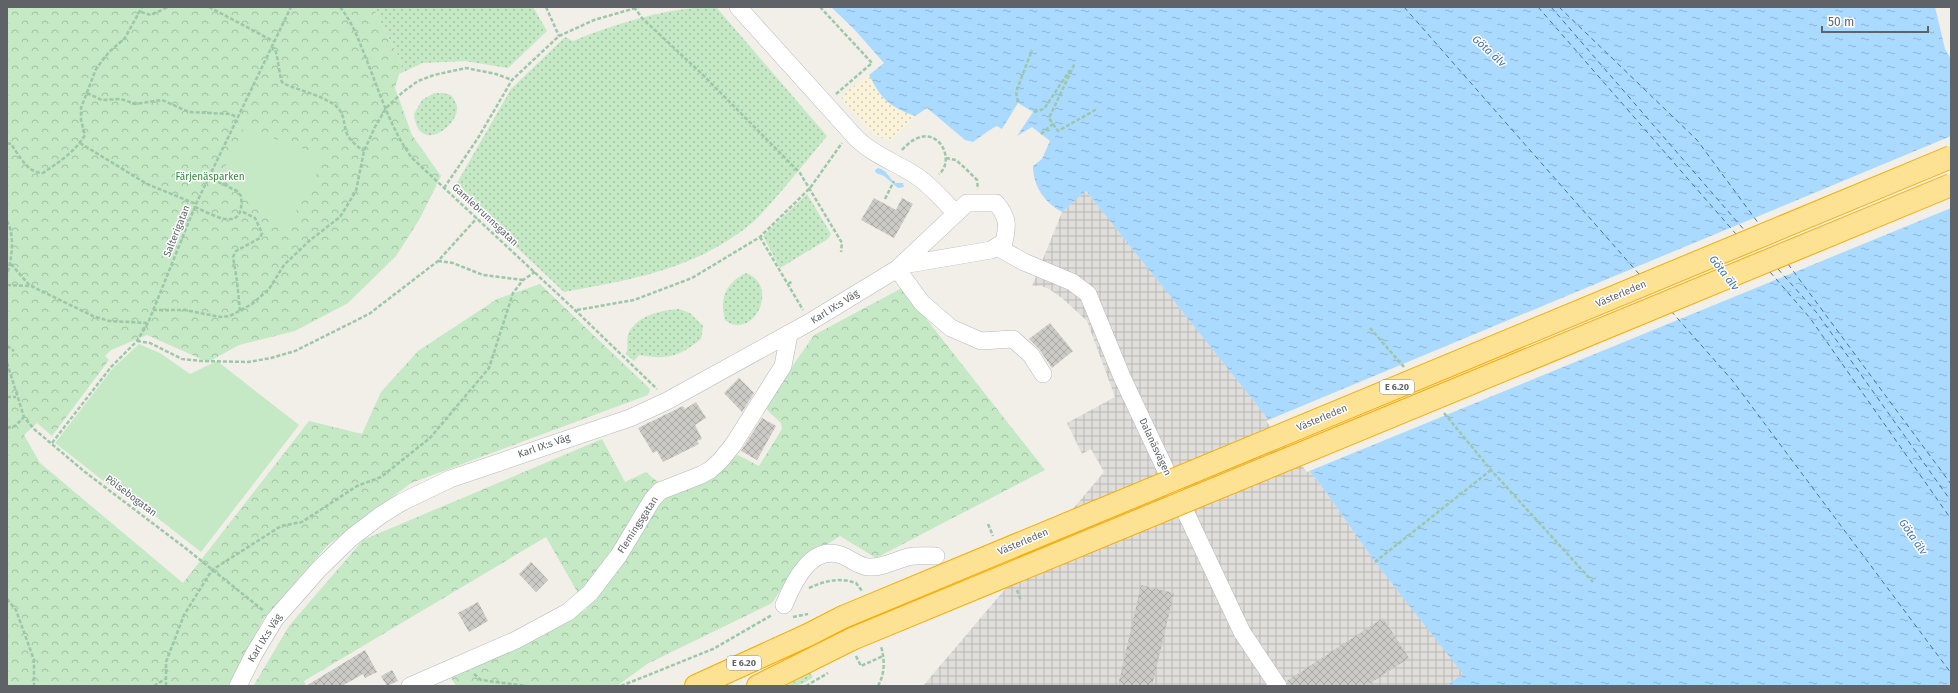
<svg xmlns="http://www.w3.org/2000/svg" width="1958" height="693" viewBox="0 0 1958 693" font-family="'Fira Sans',sans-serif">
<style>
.industrial{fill:url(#industrial-grid)}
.grass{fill:url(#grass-dots)}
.forest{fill:url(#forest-crowns)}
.sand{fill:url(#sand-dots)}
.garden{fill:#c5e8c5}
.water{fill:url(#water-ripples)}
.pier{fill:#f1efe8}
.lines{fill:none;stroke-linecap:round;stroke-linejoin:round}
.ferry{stroke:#4174aa;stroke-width:1;stroke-dasharray:5 4;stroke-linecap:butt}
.building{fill:url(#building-cross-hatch)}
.minor-casing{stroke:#b5b8bc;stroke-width:18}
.highway-casing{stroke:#f9ab00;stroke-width:24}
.path{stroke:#9cc7a9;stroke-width:2.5;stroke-dasharray:4 2;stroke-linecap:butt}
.minor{stroke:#fff;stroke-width:17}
.highway{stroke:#fde293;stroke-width:22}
.highway-bridge-casing{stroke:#f9ab00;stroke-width:24;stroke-linecap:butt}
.highway-bridge{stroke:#fde293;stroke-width:22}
.labels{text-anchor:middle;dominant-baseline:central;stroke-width:3;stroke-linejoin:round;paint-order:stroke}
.shield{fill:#fff;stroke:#8f9295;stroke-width:1}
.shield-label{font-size:9px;font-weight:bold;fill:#5f6368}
.park-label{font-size:10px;fill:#348238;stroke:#fff}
.street-label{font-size:10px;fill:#5f6368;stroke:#fff}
.water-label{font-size:11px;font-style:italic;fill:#4174aa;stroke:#fff}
</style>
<defs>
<pattern id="industrial-grid" width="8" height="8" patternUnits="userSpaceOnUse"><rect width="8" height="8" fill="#e0deda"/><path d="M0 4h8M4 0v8" fill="none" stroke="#b9b8b5"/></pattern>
<pattern id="grass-dots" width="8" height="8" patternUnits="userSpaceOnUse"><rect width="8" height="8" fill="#c5e8c5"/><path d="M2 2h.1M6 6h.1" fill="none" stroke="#a3c0a4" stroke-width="1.8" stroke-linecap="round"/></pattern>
<pattern id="forest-crowns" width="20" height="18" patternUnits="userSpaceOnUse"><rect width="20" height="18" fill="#c5e8c5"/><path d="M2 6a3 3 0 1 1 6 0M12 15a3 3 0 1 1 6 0" fill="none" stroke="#a3c0a4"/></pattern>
<pattern id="sand-dots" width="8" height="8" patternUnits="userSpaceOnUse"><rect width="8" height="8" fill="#fbf3d9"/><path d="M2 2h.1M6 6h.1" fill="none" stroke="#cec8b4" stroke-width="1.8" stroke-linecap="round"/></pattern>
<pattern id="water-ripples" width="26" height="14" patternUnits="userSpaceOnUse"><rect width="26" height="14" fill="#aadaff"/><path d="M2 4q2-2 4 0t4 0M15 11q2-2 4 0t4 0" fill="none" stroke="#8eb4d2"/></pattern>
<pattern id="building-cross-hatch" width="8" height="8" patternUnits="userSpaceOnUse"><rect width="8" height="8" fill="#cccac5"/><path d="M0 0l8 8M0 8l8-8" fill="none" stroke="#a9a8a4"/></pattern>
</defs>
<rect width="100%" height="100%" fill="#f1efe8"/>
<path class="industrial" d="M1086,191L1323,488L1375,562L1464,674L1446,686H923L1104,472L1091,449L1082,454L1067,423L1115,397L1087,321L1062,298L1049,289L1041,286H1032L1062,212Z"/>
<path class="grass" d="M373,7H533L547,31L508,68L465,61L423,63L399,74L402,64Z
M702,7H716L827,136C809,158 791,180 772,202C766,208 760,216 753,222C697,269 634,279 564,292L454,188L511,89L565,37L573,41C615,24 657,11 702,7Z
M434,93H443L451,95C453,98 456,102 457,106C460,126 418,156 414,114L422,100Z
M807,194L831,234L828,239L780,268L763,236Z
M746,273C775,283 761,327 736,325C732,325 728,322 725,320C719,298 726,283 746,273Z
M679,309L690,313L703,326L701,339C679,357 667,360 639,355L634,361L626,354C629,348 626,342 628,335C635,316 661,310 679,309Z
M810,673L813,677C804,684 798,686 786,686Z"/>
<path class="forest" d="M7,7H373L402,64L395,88L412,135L441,176L419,220L396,256L348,303L295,331L239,345L208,362L147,335L111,350L105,356L109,360L52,436L37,423L24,435L40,463L183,583L309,421L362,434L381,392L418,351L497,299L540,284L650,389L648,395L411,483L328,545L264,618L228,686H7Z
M902,288L1045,470L876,558L840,536L798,563L772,603L647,664L617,686H456L450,676L587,609L546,537L304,681L306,686L254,685L289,626L363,540L602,439L625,482L646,472L672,494L738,455L759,466L782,429L781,423L764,407L814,335Z"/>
<path class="sand" d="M869,75C881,99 890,107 915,116L891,141L874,135L841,99L847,91Z"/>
<path class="garden" d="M244,128L326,157L286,229L245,190L220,177Z
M139,344L160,353L190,374L217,361L299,425L201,552L119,488L110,486L55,443L113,368Z"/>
<path class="water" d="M831,7H1935L1945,49L1951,59V686H1446L1463,674L1375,562L1323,488L1086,191L1062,212C1044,202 1033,186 1033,166L1042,159L1050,141L1032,127L1017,136L1033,112L1018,103L1002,129L997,126L991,129L973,142L965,140L927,108L915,116C890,107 881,99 869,75L884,63L854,29Z
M878,168C887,170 889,178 895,183H903L904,187L898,188L884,176L876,173L875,170Z"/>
<path class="pier" d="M1951,136V208L1307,472L1266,421Z"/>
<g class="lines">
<path class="ferry" d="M1404,7L1639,274
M1538,7L1736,234
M1551,7L1746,232
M1559,7L1697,140L1759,224
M1788,264L1951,484
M1778,269L1817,313L1951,501
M1770,272L1810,318L1951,519
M1671,311L1732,380L1951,673"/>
</g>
<path class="building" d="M874,198L896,210L902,198L913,204L894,238L861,220Z
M1050,323L1073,351L1052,368L1039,349L1029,339Z
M739,378L754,393L742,412L724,393Z
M696,402L706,418L695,425L702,439L697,441L699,444L663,462L657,451L653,453L638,428L683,406L685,409Z
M762,418L776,426L757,460L741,451Z
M531,562L548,580L536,592L519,574Z
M1141,585L1174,593L1152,686H1118Z
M478,602L488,621L469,632L458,613Z
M1383,618L1409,658L1366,686H1288L1287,681Z
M365,650L377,672L365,678L363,674L342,686H306Z
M392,670L398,681L387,686L381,676Z"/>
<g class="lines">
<g class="minor-casing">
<path id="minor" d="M738,7L857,139C875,156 895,162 915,175C931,185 943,201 956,213
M997,247L1024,262L1072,282L1088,294L1122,377L1242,632L1278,686
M897,269L922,303L951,328L981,341L1013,339L1031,355L1043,374
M784,605C793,583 811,544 841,555C850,558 859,567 869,567C882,568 896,560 908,557C917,555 926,556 936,556
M238,686L254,654L275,619L319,569L351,538L381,515L402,502L450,479L630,418L667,401L810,322L897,269L967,203H996C1008,217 1008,225 1004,242L991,250L903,265
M410,686L516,640L568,612L590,593L619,555L652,500L660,491L701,475L710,470L720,461L733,445L783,366L789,334"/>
</g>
<g class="highway-casing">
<path id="highway" d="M696,686L808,635L843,617
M758,686L852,639"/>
</g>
<path class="path" d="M209,7L273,41
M340,7C352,22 358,38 365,56C379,90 390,128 412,158L576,311L657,389
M546,7L559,36
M634,7L642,18L702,74L800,173L842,243L841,252
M820,7L872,63L836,94
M141,12L151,15L168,7
M271,47L275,49C278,57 280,79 282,82C286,87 328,96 338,108C346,117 343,127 348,136C352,142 358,147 364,151
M87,93L102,100L121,99L135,104L162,100L189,112L230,114L237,117
M1018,102L1016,92L1032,50
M1034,112L1044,109L1070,70
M1053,124L1058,131L1097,109
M1041,134L1053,124L1049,118L1075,63
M7,143L11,144C19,155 27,173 43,173C59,162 75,152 85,135L81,120V108L96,69L109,52L125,38L142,7
M80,143L147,184L196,204
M902,150C934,114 958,159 939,174
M946,158L956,160L966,169L977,180L978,189
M444,188L478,138L512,80L559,36L594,20L639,7
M885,199L894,181
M195,207C215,216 245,234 241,196L237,191L208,177
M7,221C15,235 12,260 7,274
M760,237L803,310
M438,261L453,263L483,275L523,280
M11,264L30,286
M788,284L793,281
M7,285L31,286L93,316L109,321L148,323
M153,310H185L220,317L230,316L252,304L269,289L284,265L309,241L340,217L356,191L364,151L375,127L386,108L403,92L418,81L434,75L466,68L496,74L512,80
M577,310L634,300L692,278L760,237L810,188L842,143
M240,311L237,281L233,257L236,251L260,238L262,233L255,218L241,211
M1370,328L1404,367
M137,341L150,343L182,359L202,361L248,362L271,358L295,351L369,314L438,261L477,218
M7,346L14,351
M7,363L24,417L34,429L85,472L184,547L264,611
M7,397H16
M1444,413L1491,470L1593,582
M7,428L15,426L24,417
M52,443L111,367L137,341L148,323L196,204L291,7
M988,524L993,536
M1375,562L1491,470
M809,588C824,581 839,577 856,583L862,591
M1017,590L1021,601
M7,599L16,610L34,660V686
M793,617L808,614
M856,656L861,666L883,656
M474,674L481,680L527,686
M154,686L165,679
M166,686V662L184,615L212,570L281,526L302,522L357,486L381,477L430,438L489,368L513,293L523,280L535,272
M621,686L713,649L772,615
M806,686L828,673
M878,686C885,673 885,661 881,646"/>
<use href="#minor" class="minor"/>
<use href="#highway" class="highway"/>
<g class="highway-bridge-casing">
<path id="highway-bridge" d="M843,617L1951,157
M852,639L1951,185"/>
</g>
<use href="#highway-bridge" class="highway-bridge"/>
</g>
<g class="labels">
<g class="shield">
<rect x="1380" y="380" width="34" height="14" rx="3"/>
<rect x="727" y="656" width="34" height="14" rx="3"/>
</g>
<g class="shield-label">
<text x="1397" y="387">E 6.20</text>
<text x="744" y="663">E 6.20</text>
</g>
<g class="park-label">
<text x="210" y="177">Färjenäsparken</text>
</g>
<g class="street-label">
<text transform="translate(485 215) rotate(43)">Gamlebrunnsgatan</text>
<text transform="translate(177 231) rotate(-68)">Salterigatan</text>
<text transform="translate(1621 294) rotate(-23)">Västerleden</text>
<text transform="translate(835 307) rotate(-32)">Karl IX:s Väg</text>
<text transform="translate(1322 418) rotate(-23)">Västerleden</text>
<text transform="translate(544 446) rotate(-19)">Karl IX:s Väg</text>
<text transform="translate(1155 447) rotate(65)">Dalanäsvägen</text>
<text transform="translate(131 496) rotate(37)">Pölsebogatan</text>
<text transform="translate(638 525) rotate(-57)">Flemingsgatan</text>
<text transform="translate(1023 542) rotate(-23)">Västerleden</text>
<text transform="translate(265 638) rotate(-58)">Karl IX:s Väg</text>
</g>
<g class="water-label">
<text transform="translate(1489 51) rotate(42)">Göta älv</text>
<text transform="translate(1724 273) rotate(52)">Göta älv</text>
<text transform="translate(1913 537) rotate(55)">Göta älv</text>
</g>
</g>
<rect width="1958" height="693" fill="none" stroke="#5f6368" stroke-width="16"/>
<path d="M1822 26v6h106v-6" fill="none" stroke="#5f6368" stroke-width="2"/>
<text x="1828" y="26" font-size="12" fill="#5f6368" stroke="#ffffff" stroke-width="3" paint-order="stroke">50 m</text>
</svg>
